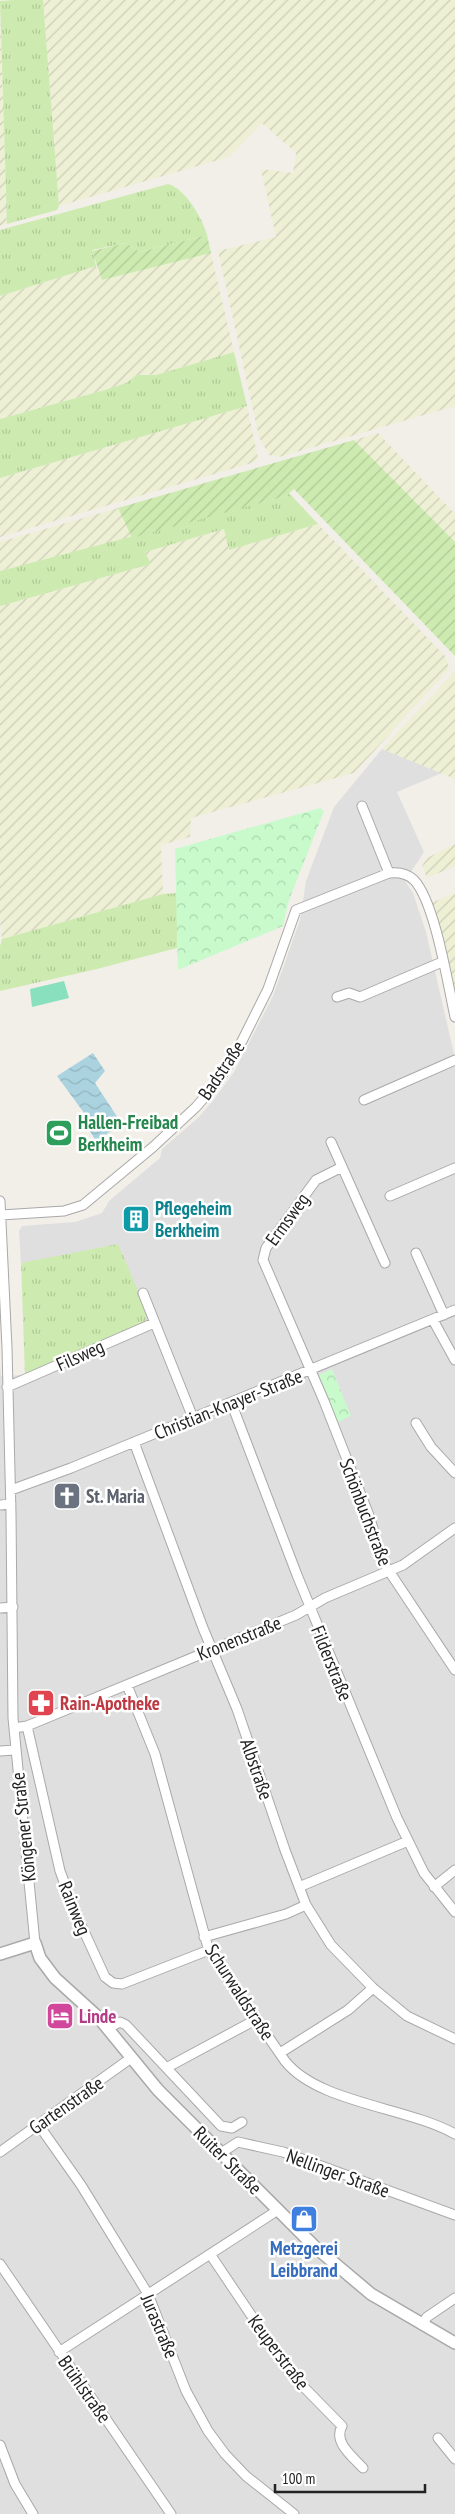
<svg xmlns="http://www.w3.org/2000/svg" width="455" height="2514" viewBox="0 0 455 2514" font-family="'PT Sans Narrow',sans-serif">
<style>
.residential{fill:#e0dfdf}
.farmland{fill:url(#farmland-furrows)}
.grass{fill:url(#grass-tufts)}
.park{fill:url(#park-crowns)}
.garden{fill:url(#garden-furrows)}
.pitch{fill:#88e0be}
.water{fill:url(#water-waves)}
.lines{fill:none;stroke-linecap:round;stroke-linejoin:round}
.minor-casing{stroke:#a9a9a9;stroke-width:11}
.tertiary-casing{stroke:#a9a9a9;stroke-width:14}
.minor{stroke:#fff;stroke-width:9}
.tertiary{stroke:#fff;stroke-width:11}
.labels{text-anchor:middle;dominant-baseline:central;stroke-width:5;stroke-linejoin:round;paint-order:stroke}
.street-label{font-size:19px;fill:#222;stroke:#fff}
.leisure-label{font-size:19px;font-weight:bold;fill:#27864d;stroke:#fff;text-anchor:start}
.culture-label{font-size:19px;font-weight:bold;fill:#0d838f;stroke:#fff;text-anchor:start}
.worship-label{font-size:19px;font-weight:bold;fill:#5b616d;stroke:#fff;text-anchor:start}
.health-label{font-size:19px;font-weight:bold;fill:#be3a42;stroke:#fff;text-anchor:start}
.hotel-label{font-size:19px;font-weight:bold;fill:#b23c85;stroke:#fff;text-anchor:start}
.shop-label{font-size:19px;font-weight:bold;fill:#366cbe;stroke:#fff}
</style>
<defs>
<pattern id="farmland-furrows" width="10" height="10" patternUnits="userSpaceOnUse" patternTransform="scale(1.25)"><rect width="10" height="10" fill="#eef0d5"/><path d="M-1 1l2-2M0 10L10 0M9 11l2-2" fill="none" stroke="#ccceb7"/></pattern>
<pattern id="grass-tufts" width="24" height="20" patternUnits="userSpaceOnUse" patternTransform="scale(1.25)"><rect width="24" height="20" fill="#cdebb0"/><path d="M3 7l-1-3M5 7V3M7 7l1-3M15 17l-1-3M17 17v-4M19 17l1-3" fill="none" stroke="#b0c997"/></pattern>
<pattern id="park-crowns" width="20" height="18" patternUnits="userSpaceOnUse" patternTransform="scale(1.25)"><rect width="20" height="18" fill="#c8facc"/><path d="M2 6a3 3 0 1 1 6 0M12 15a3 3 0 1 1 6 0" fill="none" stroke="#acd6af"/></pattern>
<pattern id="garden-furrows" width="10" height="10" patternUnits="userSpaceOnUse" patternTransform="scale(1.25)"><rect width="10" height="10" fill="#cdebb0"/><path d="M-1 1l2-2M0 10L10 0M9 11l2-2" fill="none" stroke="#b0c997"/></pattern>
<pattern id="water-waves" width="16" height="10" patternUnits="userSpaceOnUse" patternTransform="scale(1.25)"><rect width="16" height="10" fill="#aad3df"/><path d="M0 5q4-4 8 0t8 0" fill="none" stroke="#92b5bf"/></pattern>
</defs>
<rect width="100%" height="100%" fill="#f2efe9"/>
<path class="residential" d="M382,749L442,773L397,792L424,852L405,881L413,893L426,932L455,1058V2514H0V1364L1,1376L25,1375L42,1260L21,1263L19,1231L22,1226L75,1222L102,1213L109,1201L160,1158L162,1149L199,1117L215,1098L234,1072L273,996L300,920L306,881L334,807Z"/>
<path class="farmland" d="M43,0H455V406L279,457L269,455L259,437L218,251L276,237L261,169L293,173L296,153L262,123L229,157L59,206Z
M0,11L7,224L0,226Z
M211,253L234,352L156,375L141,374L126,383L105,390L0,419V296L96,266L102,280Z
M247,406L258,458L255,462L0,537V478Z
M378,433L455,514V542L354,440Z
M118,508L132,538L0,571V542Z
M318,524L446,657L449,669L354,773L191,818L190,837L161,845L163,894L2,939L0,920V606L150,564L145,552L224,529L229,550Z
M455,671V779L382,749Z
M455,844V866L427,878L422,866L427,858Z
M455,893V996L431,903Z"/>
<path class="grass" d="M14,0H43L59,206L57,210L7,224L0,1Z
M168,184C185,188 203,219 207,235L140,252L126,243L92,250L96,266L0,296V230Z
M234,352L247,406L0,478V419L105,390L126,383L137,375H156Z
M289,493L318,524L229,550L224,529L145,552L151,564L0,606V571L286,496Z
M177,893V948L97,969L0,991V946L2,939L163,894Z
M118,1244L147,1312L146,1321L25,1375L21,1263Z"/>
<path class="park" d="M320,808L324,811L289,900L283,926L178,970L175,849Z
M332,1369L351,1416L338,1422L319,1375Z"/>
<path class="garden" d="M207,235L211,253L102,280L92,251L126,243L140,252Z
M354,440L455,542V656L294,489L286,496L132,538L118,508Z"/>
<path class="pitch" d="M64,981L69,998L32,1007L30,989Z"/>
<path class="water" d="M93,1053L105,1071L95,1083L122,1124L96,1141L83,1120L87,1117L57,1076Z"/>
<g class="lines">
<g class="minor-casing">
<path id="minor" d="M362,806L389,873
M337,997L349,993L360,997L442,962
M364,1100L455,1060
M331,1142L385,1263
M342,1167L316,1180L266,1248L263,1260L324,1401L370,1518L381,1559L455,1670
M390,1196L455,1168
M0,1201L7,1348L11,1514L13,1718L35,1943
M1,1215L64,1211L83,1205L153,1147L196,1107L217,1083L235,1055L268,989L296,910L389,873C398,872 407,873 414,880C435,902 448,985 455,1017
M416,1253L444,1315
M143,1293L193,1418
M433,1320L455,1360
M7,1387L154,1323
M231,1402L297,1575L397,1818L424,1873L455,1912
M416,1423L431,1447L455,1473
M134,1442L203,1628L237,1709L285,1850L306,1905L331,1945L373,1988L407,2016L455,2039
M11,1490L71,1468L455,1310
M0,1505L11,1504
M0,1608L13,1607
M127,1685L155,1754L207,1944L213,1957L285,2061C318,2103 407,2107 455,2134
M27,1726L60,1871L77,1916L105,1977L113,1983L122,1984L209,1950
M14,1728L27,1726L296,1615L325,1598L403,1565L455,1528
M0,1751L15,1750
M299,1887L408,1841
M434,1887L455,1870
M204,1937L286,1914L306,1905
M108,2028L120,2022L126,2025L221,2126L232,2128L242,2122
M280,2053L348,2010L373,1988
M168,2067L257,2019
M38,2124L81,2185L148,2294L186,2391L208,2431L225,2454L246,2476L294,2514
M0,2152L131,2058
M221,2153L238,2142L283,2152L455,2215
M210,2254L290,2373L342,2426C333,2442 352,2456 363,2468
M0,2264L171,2514
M422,2325L427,2317L455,2298
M59,2352L278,2210
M438,2438L455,2459
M0,2445L15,2484L33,2514"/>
</g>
<g class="tertiary-casing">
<path id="tertiary" d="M0,1954L35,1943L40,1958L55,1978L99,2018L158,2090L314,2246L371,2294L455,2343"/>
</g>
<use href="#minor" class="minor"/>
<use href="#tertiary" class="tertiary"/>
</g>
<defs>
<g id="stadium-square" transform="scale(1.4375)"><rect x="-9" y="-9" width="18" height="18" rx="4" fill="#2e9e5b" stroke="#fff"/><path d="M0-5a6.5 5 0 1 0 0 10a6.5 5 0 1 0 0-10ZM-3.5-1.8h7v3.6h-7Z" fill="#fff"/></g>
<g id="building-square" transform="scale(1.4375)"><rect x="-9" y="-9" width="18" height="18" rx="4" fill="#0f9aa8" stroke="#fff"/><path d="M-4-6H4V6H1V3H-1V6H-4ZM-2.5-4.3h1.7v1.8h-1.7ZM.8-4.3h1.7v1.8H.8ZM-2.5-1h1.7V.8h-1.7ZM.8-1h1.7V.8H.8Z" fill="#fff"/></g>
<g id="church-square" transform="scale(1.4375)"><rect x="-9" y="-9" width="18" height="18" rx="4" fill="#6b7280" stroke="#fff"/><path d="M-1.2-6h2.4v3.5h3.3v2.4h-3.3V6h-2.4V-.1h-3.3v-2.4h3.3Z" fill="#fff"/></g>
<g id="pharmacy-square" transform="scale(1.4375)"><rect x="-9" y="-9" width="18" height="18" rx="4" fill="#e0444e" stroke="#fff"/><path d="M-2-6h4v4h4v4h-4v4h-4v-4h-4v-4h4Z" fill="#fff"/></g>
<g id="hotel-square" transform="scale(1.4375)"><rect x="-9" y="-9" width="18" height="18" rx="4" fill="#d1479c" stroke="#fff"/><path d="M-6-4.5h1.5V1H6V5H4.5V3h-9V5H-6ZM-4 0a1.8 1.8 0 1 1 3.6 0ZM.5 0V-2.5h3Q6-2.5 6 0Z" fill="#fff"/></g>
<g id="shop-square" transform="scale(1.4375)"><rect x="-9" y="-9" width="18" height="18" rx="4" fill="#3f7fe0" stroke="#fff"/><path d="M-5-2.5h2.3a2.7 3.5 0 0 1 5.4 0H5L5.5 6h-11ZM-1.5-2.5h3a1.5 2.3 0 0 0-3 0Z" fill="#fff"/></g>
</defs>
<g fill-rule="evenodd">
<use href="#stadium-square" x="59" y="1133"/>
<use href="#building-square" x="136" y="1219"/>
<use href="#church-square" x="67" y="1496"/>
<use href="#pharmacy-square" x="41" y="1703"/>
<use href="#hotel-square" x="60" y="2016"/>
<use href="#shop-square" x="304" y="2219"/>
</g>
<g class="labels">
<g class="street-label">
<text transform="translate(221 1070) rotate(-56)">Badstraße</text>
<text transform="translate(287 1219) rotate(-54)">Ermsweg</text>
<text transform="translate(80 1355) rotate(-24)">Filsweg</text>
<text transform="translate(228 1404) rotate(-22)">Christian-Knayer-Straße</text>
<text transform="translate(366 1512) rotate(69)">Schönbuchstraße</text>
<text transform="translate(239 1638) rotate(-22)">Kronenstraße</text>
<text transform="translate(332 1663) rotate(68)">Filderstraße</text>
<text transform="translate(257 1769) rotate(71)">Albstraße</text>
<text transform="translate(23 1827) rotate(-96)">Köngener Straße</text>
<text transform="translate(75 1908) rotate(68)">Rainweg</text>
<text transform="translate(240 1992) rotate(57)">Schurwaldstraße</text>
<text transform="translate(66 2105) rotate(-35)">Gartenstraße</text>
<text transform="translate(228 2160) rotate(45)">Ruiter Straße</text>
<text transform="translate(338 2173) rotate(20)">Nellinger Straße</text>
<text transform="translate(160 2326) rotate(67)">Jurastraße</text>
<text transform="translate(279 2352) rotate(53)">Keuperstraße</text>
<text transform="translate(85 2389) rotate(55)">Brühlstraße</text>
</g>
<g class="leisure-label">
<text x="78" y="1122">Hallen-Freibad<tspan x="78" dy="22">Berkheim</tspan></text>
</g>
<g class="culture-label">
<text x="155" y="1208">Pflegeheim<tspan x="155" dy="22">Berkheim</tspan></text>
</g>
<g class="worship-label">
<text x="86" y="1496">St. Maria</text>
</g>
<g class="health-label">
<text x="60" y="1703">Rain-Apotheke</text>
</g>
<g class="hotel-label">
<text x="79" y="2016">Linde</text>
</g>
<g class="shop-label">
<text x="304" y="2248">Metzgerei<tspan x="304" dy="22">Leibbrand</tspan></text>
</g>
</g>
<path d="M275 2484v8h150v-8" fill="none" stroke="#222222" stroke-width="2.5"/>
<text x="282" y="2484" font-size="15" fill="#222222" stroke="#ffffff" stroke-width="4" paint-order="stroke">100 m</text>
</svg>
